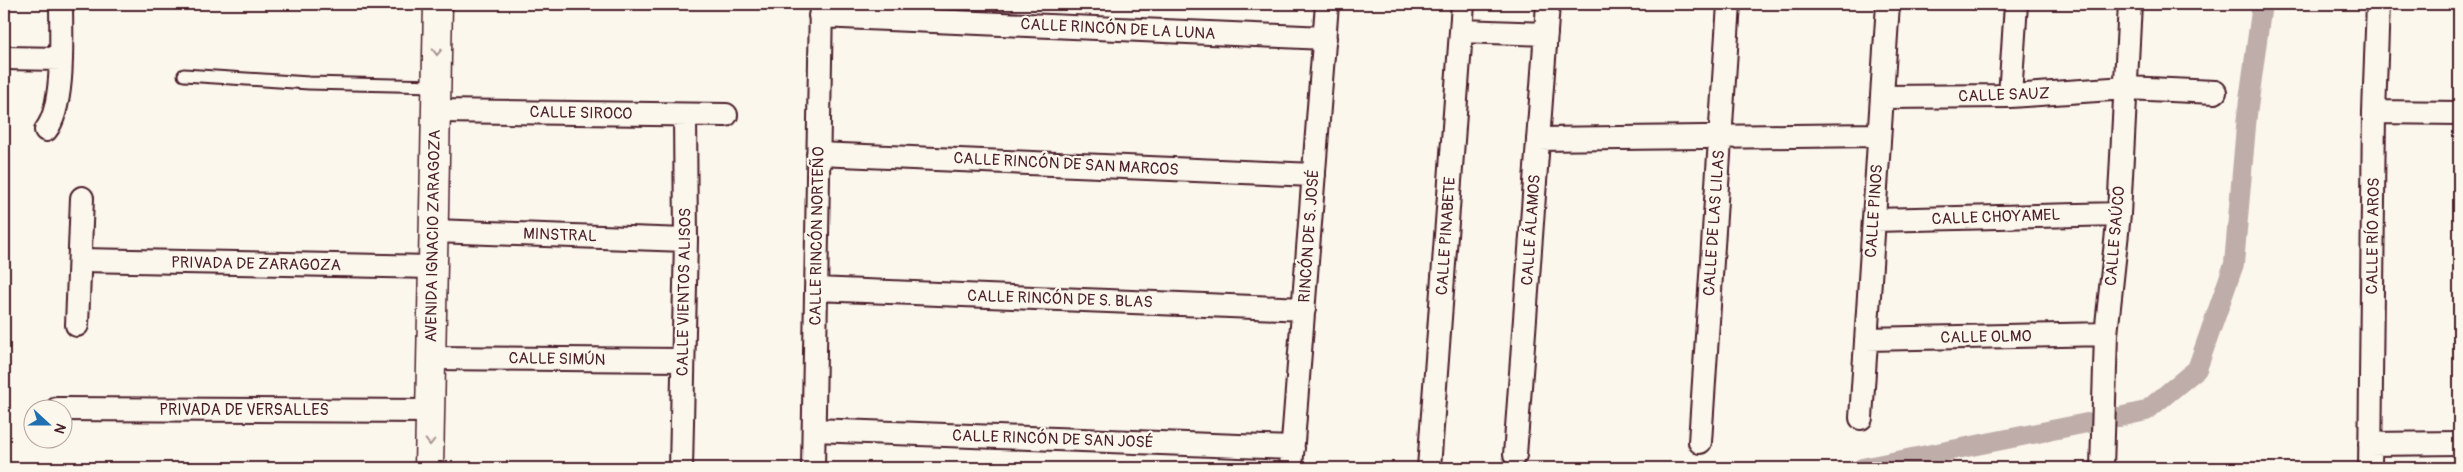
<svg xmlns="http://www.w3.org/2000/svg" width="2463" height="472" viewBox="0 0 2463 472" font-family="Pangolin,sans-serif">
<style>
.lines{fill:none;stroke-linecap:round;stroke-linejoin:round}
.canal{stroke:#bfadaa;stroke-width:20}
.lane-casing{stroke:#4a1f2b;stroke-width:15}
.street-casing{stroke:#4a1f2b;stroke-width:26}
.secondary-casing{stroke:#4a1f2b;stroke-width:31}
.lane{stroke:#fbf7ec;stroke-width:11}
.street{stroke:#fbf7ec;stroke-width:22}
.secondary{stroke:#fbf7ec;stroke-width:28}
.oneway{stroke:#ab9695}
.labels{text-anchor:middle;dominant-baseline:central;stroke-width:4.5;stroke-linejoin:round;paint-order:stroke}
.street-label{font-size:16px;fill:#4a1f2b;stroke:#fbf7ec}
</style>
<rect width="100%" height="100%" fill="#fbf7ec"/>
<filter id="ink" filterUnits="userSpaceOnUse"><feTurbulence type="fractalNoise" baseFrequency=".02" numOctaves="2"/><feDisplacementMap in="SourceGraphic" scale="10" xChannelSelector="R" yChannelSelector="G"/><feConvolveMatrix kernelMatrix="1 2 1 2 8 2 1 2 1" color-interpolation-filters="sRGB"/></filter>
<g filter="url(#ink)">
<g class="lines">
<path class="canal" d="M2119,417L2146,411L2197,369L2234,264L2247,115L2262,4
M1862,468L2087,423"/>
<g class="lane-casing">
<path id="lane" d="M184,75L309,83L436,86"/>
</g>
<g class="street-casing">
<path id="street" d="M820,16L1325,38
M1461,31L1546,34
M4,58L61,59
M2010,96L2016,4
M1882,97L2010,96L2126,88L2215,92
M436,111L726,115
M2374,112L2459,113
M46,130C65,106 61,35 61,4
M1538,139L1879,135
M818,154L1314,175
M1874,220L2119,214
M434,231L686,240
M80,260L433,267
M816,289L1304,309
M77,325L82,198
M1866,339L2106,334
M430,358L683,360
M57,409L431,411
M1861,418L1888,4
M814,430L1293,448
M1700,442L1729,4
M2370,444L2459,443
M1515,455L1548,4
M681,468L686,240L685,115
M813,468L821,4
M1291,468L1327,4
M1429,468L1463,4
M2102,468L2106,334L2119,214L2130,4
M2370,468L2374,112L2378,4"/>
</g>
<g class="secondary-casing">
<path id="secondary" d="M429,468L438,4"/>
</g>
<use href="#lane" class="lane"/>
<use href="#street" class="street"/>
<use href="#secondary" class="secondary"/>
</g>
<defs><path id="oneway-chevron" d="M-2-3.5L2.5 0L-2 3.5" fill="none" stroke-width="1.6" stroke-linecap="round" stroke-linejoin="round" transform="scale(1.25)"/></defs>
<g class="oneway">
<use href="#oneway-chevron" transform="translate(437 52) rotate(91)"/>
<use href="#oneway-chevron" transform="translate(430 442) rotate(91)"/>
</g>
</g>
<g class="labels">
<g class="street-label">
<text transform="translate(1118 29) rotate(3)">CALLE RINCÓN DE LA LUNA</text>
<text transform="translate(2004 95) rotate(-2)">CALLE SAUZ</text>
<text transform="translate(581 113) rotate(1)">CALLE SIROCO</text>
<text transform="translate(1066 164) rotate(3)">CALLE RINCÓN DE SAN MARCOS</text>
<text transform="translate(1874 211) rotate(-86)">CALLE PINOS</text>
<text transform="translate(1996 217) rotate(-2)">CALLE CHOYAMEL</text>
<text transform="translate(1714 223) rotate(-86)">CALLE DE LAS LILAS</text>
<text transform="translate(1531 230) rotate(-86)">CALLE ÁLAMOS</text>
<text transform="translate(560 235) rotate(2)">MINSTRAL</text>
<text transform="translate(433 236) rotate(-89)">AVENIDA IGNACIO ZARAGOZA</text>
<text transform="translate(817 236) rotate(-89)">CALLE RINCÓN NORTEÑO</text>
<text transform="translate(1309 236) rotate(-86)">RINCÓN DE S. JOSÉ</text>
<text transform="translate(1446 236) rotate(-86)">CALLE PINABETE</text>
<text transform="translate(2115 236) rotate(-85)">CALLE SAÚCO</text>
<text transform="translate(2373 236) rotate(-89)">CALLE RÍO AROS</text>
<text transform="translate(256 264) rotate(1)">PRIVADA DE ZARAGOZA</text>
<text transform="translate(684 292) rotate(-89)">CALLE VIENTOS ALISOS</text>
<text transform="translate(1060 299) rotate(2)">CALLE RINCÓN DE S. BLAS</text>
<text transform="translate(1986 337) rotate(-1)">CALLE OLMO</text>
<text transform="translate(557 359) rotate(1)">CALLE SIMÚN</text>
<text x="244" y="410">PRIVADA DE VERSALLES</text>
<text transform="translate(1053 439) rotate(2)">CALLE RINCÓN DE SAN JOSÉ</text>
</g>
</g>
<rect width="2463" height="472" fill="none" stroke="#fbf7ec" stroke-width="20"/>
<rect x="10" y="10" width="2443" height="452" fill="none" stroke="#4a1f2b" stroke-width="2" filter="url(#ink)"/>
<g transform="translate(48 424) rotate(111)"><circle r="24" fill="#fbf7ec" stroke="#b4a19f"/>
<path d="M0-4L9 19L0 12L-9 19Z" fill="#1f6fb2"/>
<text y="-8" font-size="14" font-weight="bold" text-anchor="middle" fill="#4a1f2b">N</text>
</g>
</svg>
